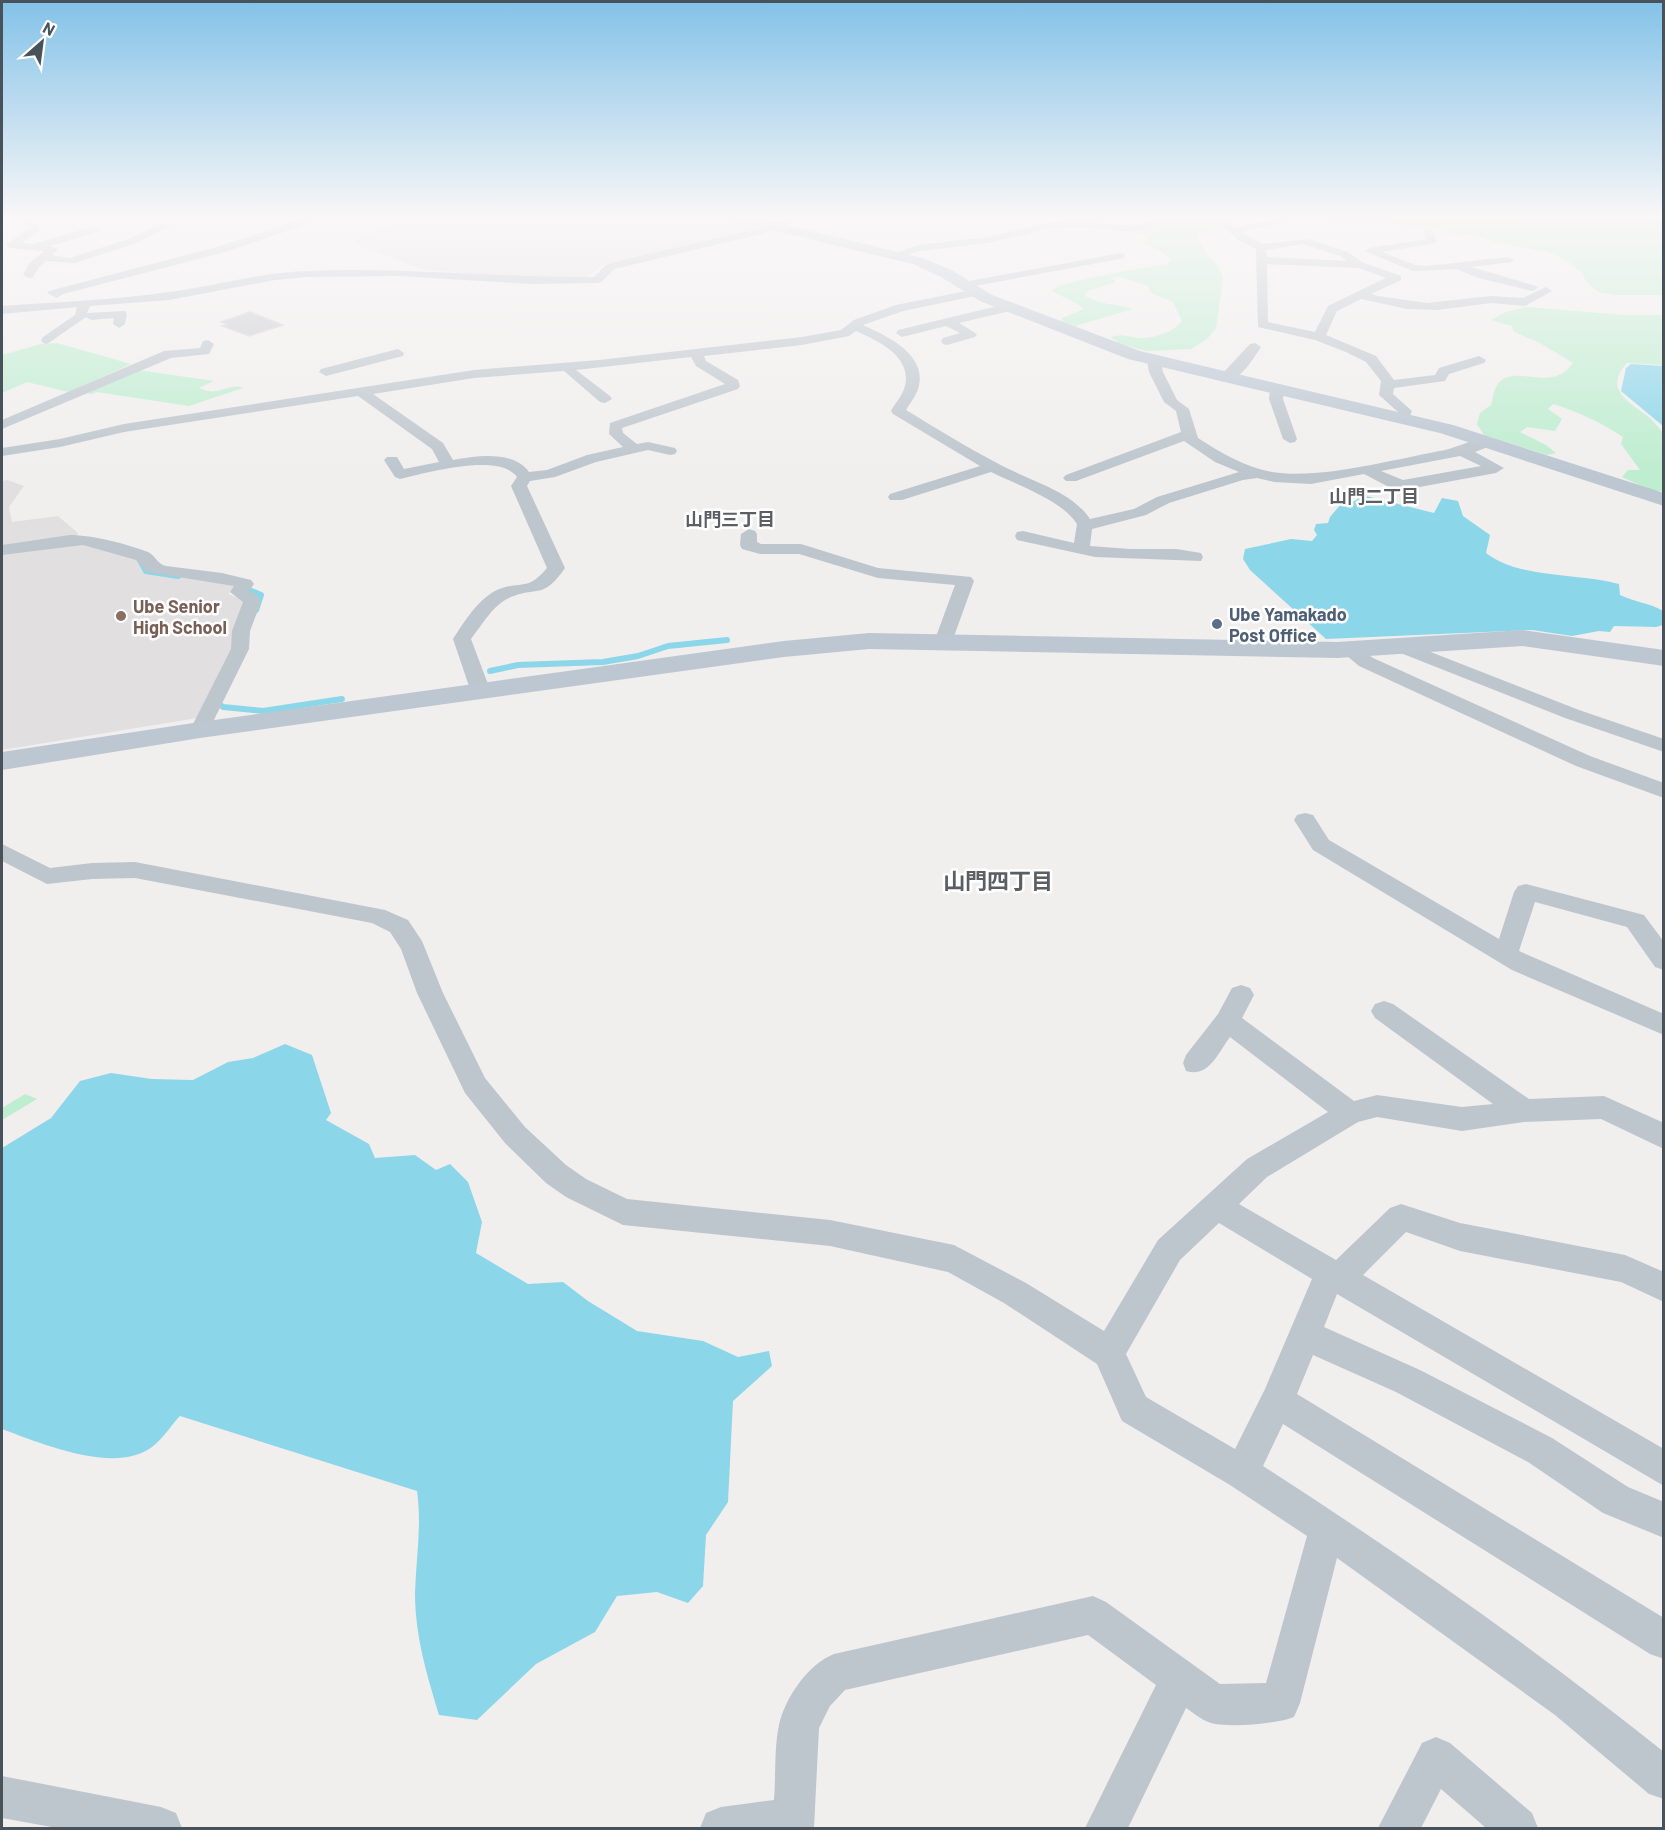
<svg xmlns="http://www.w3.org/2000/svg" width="1665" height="1830" viewBox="0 0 1665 1830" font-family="Barlow,'Noto Sans JP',sans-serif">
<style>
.education{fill:#e2dfe0}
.green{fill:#beedd0}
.water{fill:#8cd6e9}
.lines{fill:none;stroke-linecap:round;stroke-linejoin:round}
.stream{stroke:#8cd6e9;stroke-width:6}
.building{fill:#c8cbd1;stroke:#d2d5da;stroke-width:1.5}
.street{fill:#bdc6cd;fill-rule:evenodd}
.secondary{fill:#bcc7d2;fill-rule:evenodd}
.education-dot{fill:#8d6e63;stroke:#fff;stroke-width:2}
.service-dot{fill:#5c6f8a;stroke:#fff;stroke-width:2}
.labels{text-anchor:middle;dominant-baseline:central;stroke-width:5;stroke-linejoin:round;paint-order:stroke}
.far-neighbourhood-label{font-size:18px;font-weight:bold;fill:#5b5f63;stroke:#fff}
.far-education-label{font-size:18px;font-weight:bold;fill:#785e54;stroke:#fff;text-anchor:start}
.far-service-label{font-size:18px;font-weight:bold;fill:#4e5e75;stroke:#fff;text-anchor:start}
.neighbourhood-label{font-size:22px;font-weight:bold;fill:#5b5f63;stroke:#fff}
</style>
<rect width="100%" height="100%" fill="#f1eeee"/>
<path class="education" d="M410,216L496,218L724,216L762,227V229L602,265L585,279L505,277L421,269L358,245L355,240Z
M7,480L24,486L9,507L12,522L58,516L78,533L76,541L144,562L238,584L228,594L246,601L238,645L197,718L2,750V481Z"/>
<path class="green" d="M1065,216H1103L1100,221L1092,224L1139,230L1162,224L1221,226L1225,229L1200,233L1197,236L1206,254L1216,263L1223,277L1216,328L1207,339L1191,349L1147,351L1120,344L1111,337C1127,333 1131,339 1144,338C1157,337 1174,332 1182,321L1173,302L1151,293L1148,286L1121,277L1112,278L1116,282L1088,291L1084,295C1100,306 1116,303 1133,309L1075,326L1063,323L1062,318L1084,309L1079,305L1052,291C1060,280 1148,268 1168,264L1171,260L1161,251L1142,242L1148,238L1146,234L1113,231L1061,223L1067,220Z
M1322,216H1663V295H1616L1598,292L1586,281L1582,273L1566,260L1548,252L1494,242L1472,234L1460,236L1442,230L1386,222L1335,223L1319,220Z
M1525,307L1623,315H1663V365L1627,363C1604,388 1626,400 1646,415C1653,420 1658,427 1663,433V491H1652L1622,477L1628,470H1640L1621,444L1623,437C1600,422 1579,412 1553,404L1548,409L1562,419L1555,431L1527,427L1520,432L1546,445L1556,453L1547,455L1484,435L1477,424L1480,413L1491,405C1493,400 1493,392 1496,387C1511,359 1551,396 1573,363L1540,343L1514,332L1512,326L1491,320L1506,312Z
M57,343L131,364L69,392L27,382L2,393V355L41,344Z
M138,370L214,381L199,388C219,398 229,382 243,388L189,406L97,392L92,394L81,392Z
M25,1094L37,1099L2,1120V1108Z"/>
<path class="water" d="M1631,364L1663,366V426L1621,391L1626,368Z
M1362,495L1434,513L1442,498L1458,501L1463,516L1490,535L1486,553C1519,579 1580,573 1619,584L1620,595C1634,602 1650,603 1663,611V625L1656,627L1614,626L1610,632L1599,631L1572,636L1532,630L1326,639L1250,570L1243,559L1245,549L1291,539L1312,541L1317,535L1314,530L1316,524L1328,523L1330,517L1341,504L1355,501Z
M285,1044L312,1055L331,1113L326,1120L369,1144L375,1158L415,1155L436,1170L450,1164L468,1182L482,1222L476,1253L528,1284L563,1282L588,1301L637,1331L703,1341L738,1357L769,1351L772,1366L733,1401L728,1502L706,1535L703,1586L688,1603L657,1592L617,1596L595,1632L536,1664L477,1720L439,1715C427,1675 415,1636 415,1593C416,1558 422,1526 417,1491L180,1416C171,1425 163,1439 152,1447C115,1475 40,1443 2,1429V1148L51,1118L80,1081L111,1073L152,1079L193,1080L228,1062L253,1058Z"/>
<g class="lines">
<path class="stream" d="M140,560L146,571L178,576
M242,587L261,595L256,610
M490,671L518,665L603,662L638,656L668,646L727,640
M220,699L218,703L223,707L263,711L342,699"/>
</g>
<path class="building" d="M250,312L283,325L249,336L222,326L227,324L221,322Z"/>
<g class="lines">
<path class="street" d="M20,216H30L40,229L22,243L33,244L92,227H100V231L51,246L58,249L52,255L70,258L128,239L163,223L172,225L136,243L75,263L46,261L39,267L33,277L29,278L23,275L29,264L44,251L11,248L6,245L29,228Z
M310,216H324L291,230L225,252L63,294L57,298L47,293L49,291L217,247Z
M794,216H809L769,232L614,269L601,282L597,283L530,284L399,276L307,277L275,280L169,300L90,306L87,313L125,311L127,314L125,324L119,328L113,324L114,318L91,320L86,317L47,344L43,343L41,340L43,337L75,315L77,307L2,314V306C58,302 114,300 169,292C216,286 261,272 308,271C404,267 499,278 594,277L606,265L619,261L762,228Z
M1212,216H1223L1235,227L1290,217V221L1241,232L1263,244L1308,239L1348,252L1364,263L1401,276V280L1371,294L1378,296L1427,303L1491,296L1523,298L1546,287L1552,291L1525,306L1491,303L1437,310L1407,309L1361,299L1337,311L1326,335L1376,356L1394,380L1435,375L1439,368L1479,356L1486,360L1484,363L1449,374L1445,381L1394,388L1393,394L1412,411L1407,422L1402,423L1395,419L1398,412L1379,395L1381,381L1366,362L1346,352L1315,340L1258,327L1256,249L1238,240L1221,225L1162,224L1134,232L1077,227L1053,228L987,243L920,251L896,258L890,255L919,245L987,237L1053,222L1077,221L1134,226L1161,218L1214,219ZM1303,244L1340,256L1347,261L1267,257L1266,250ZM1267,264L1359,268L1386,278L1328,306L1315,332L1268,322Z
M1428,228L1432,229L1437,241L1436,243L1382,252L1415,265L1427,266L1508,257L1514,260L1512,262L1471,267L1536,286L1538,288L1532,291L1478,278L1457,269L1413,271L1365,251L1370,248L1426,239L1423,231Z
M1121,253L1125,254V258L964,288L958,285L964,282Z
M976,289L982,293L980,295L903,311L863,325C887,336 929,355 918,389C916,396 910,403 906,410C936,428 966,447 997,463C1027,480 1071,490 1090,519L1134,509L1157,497L1239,472L1215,462L1184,441L1076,481H1066L1063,478L1066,475L1181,432L1176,411L1164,402L1149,372L1147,361L1154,357L1161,361L1163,372L1177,400L1189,409L1198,438C1221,453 1245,467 1272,472C1320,480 1395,459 1445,450C1459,447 1479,435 1493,439L1495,442L1493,445L1475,452L1504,468L1496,473L1403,490L1387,486L1364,474L1311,484L1274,482L1257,478L1243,480L1169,503L1146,515L1092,529L1090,546L1130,549H1176L1201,553L1203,557L1201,561L1095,557L1017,540L1015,536L1017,532L1023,531L1074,543L1077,524C1062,500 1017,485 991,472L902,500H890L888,497L890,494L980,466L893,414L891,411C895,403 903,395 905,386C912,356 878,341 856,331L849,336L802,345L704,356L706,361L738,380L740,386L738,389L622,428L623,433L637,444L648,442L675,448L677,451L675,454L670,455L648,450L596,462L555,477L530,481L527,486L565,568C542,601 538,585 509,598C493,605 482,625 471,639L491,692L488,696H474L471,692L453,639C464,622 478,599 497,590C521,580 527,592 547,568L511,486L517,477C499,452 426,473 400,479L395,477L384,460L387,457H397L404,469L439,462L432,449L358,396L124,432L60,447L2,456V448L60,439L124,424L474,370L599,360L802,337L841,330L854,320L896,305ZM691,357L696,366L725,384L610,423L609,434L623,447L587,455L547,470L529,472C513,450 477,456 453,460L443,443L373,394L474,378L564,371L600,402L605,403L612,399L610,396L576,370ZM1460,456L1481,466L1403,480L1381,471Z
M1010,303L1016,307L1014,310L959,323L977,334L975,337L947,345L943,344L941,341L943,338L960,333L946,326L902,337L896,333L898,330Z
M208,340L214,344L209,354L171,358L2,429V420L164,351L200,348L203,341Z
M1255,343L1261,347C1253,359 1238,385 1221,381L1219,378L1221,375L1250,344Z
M398,349L404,353L403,356L326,376L319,372L321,369Z
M1277,386L1284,390L1283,399L1297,439L1295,442L1290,443L1283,439L1269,399L1270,390Z
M749,529L755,531L757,534V542L761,544H801L878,568L971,577L974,581L952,642L950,646H936L934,642L955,585L878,578L799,554H760L742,549L740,545L741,534Z
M70,535C92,535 127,544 148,552C156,556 157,564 166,566L222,573L251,580L254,584L249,591L257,595L261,602L250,631L249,649L207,734H193L190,730L231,649L232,631L243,602L230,592L234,586L147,572L136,560L83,545L2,555V545Z
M1400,640L1579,710L1664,739V752L1565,718L1393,650L1391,646L1393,642Z
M1348,643L1355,645L1373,658L1590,756L1664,783V798L1576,766L1359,666L1339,649L1341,645Z
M1305,813L1313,815L1329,840L1499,939L1514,892L1518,886L1526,884L1644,915L1664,942V970L1655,967L1627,927L1535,902L1519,951L1664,1014V1035L1512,970L1313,850L1294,820L1297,815Z
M2,844L50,868L92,863L135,862L385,910L408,920L422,941L443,993L485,1078L525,1127L566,1165L586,1179L627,1199L830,1220L954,1245L1026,1283L1104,1331L1158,1240L1247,1159L1328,1112L1230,1037C1218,1053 1209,1078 1186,1071L1183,1063L1186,1055L1218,1014L1232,988L1241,985L1250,988L1254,995L1242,1018L1354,1101L1377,1095L1462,1107L1493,1104L1375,1018L1371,1011L1375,1004L1384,1001L1393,1004L1529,1099L1604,1096L1664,1123V1149L1601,1119L1524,1122L1462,1131L1377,1117L1358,1122L1267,1177L1239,1204L1336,1260L1390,1208L1401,1204L1460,1223L1625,1255L1664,1272V1302L1621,1282L1460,1251L1406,1232L1363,1275L1664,1449V1486L1337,1294L1324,1327L1420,1370L1552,1438L1628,1487L1664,1502V1538L1603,1513L1528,1462L1396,1392L1313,1355L1297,1394L1664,1618V1659L1650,1654L1283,1424L1263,1466C1401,1555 1536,1649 1664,1752V1799L1649,1794L1555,1715L1337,1558L1300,1703L1294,1717C1276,1724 1235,1727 1215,1724C1204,1722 1195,1714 1186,1708L1128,1828H1085L1156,1685L1088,1635L845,1690L830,1706L819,1728L814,1828H700L706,1813L721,1807L774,1800C776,1776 774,1748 779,1725C785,1698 808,1664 834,1654L1093,1596L1106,1602L1220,1684L1266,1683L1307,1536L1230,1485L1122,1421L1097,1364L1004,1303L948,1272L830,1246L623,1225L566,1197L546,1183L505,1143L465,1093L417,993L401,949L390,932L372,923L135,878L92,879L47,884L2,861ZM1219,1223L1312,1279L1265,1389L1235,1449L1146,1397L1126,1354L1180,1260Z
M1436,1737L1450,1743L1532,1813L1538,1828H1486L1441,1789L1421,1828H1378L1422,1743Z
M2,1776L161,1807L176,1813L182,1828H57L2,1818Z"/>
<path class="secondary" d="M723,216H748L923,258L953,271L992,295L1140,351L1453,425L1664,493V506L1440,433L1128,359L980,301L941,277L913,264L725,219Z
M1523,630L1664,650V666L1523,646L1337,658L869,649L784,657L200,738L2,770V752L200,722L784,641L869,633L1337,642Z"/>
</g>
<linearGradient id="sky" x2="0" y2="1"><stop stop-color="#83c2e8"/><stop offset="0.46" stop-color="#f9f7f7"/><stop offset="1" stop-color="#f9f7f7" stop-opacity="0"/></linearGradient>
<rect width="1665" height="472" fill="url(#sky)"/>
<circle class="education-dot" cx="121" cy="616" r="6"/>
<circle class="service-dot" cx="1217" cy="624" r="6"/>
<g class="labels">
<g class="far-neighbourhood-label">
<text x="1374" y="496">山門二丁目</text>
<text x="730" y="519">山門三丁目</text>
</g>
<g class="far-education-label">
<text x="133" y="606">Ube Senior<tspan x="133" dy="21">High School</tspan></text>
</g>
<g class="far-service-label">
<text x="1229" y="614">Ube Yamakado<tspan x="1229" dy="21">Post Office</tspan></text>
</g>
<g class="neighbourhood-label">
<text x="998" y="880">山門四丁目</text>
</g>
</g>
<rect width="1665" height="1830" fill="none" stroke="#47525b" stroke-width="6"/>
<g transform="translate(42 42) rotate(28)" stroke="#ffffff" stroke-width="4.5" paint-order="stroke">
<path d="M0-4.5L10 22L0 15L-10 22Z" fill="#47525b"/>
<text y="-9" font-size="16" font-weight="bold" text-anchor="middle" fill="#47525b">N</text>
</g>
</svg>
